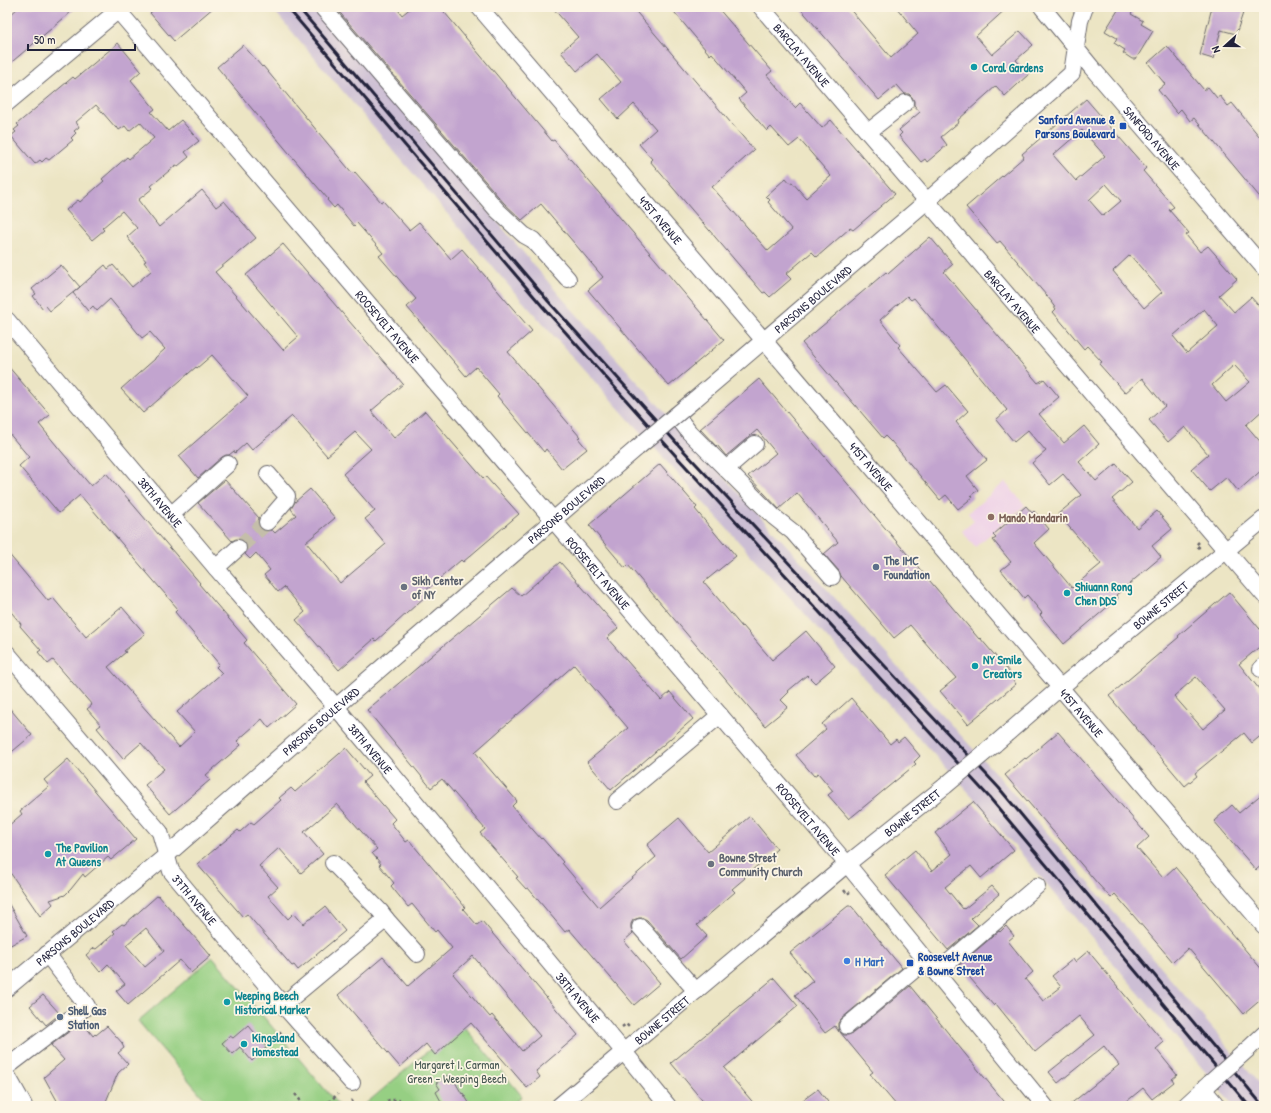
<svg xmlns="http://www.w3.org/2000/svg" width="1271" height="1113" viewBox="0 0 1271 1113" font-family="'Patrick Hand',sans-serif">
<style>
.built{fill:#eed0e8}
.industrial{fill:#ccbed4}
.green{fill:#96cf83;stroke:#5c785f}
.building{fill:#c2a4cf;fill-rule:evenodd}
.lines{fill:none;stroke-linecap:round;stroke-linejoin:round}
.minor-tunnel{stroke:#c4bea9;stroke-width:16;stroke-dasharray:16 8;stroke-linecap:butt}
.minor-casing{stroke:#69666b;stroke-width:18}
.major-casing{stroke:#69666b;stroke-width:22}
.path{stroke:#69666b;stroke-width:2.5;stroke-dasharray:3 3;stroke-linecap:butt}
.minor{stroke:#fff;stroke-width:16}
.major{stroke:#fff;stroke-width:20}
.rail{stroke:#22223b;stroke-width:3}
.minor-bridge-casing{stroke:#69666b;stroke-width:18;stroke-linecap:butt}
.minor-bridge{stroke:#fff;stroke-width:16}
.culture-dot{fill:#0f9aa8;stroke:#fcf5e5;stroke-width:1.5}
.transit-dot{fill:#1a4fb4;stroke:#fcf5e5;stroke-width:1.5}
.education-dot{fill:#8d6e63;stroke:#fcf5e5;stroke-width:1.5}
.service-dot{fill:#5c6f8a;stroke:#fcf5e5;stroke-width:1.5}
.worship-dot{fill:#6b7280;stroke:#fcf5e5;stroke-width:1.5}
.shop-dot{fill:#3f7fe0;stroke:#fcf5e5;stroke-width:1.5}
.labels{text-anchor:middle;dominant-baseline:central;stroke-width:3.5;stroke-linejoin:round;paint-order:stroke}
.street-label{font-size:12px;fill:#22223b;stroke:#fcf5e5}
.culture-label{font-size:12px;font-weight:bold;fill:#0d838f;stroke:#fcf5e5;text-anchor:start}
.transit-label{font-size:12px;font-weight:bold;fill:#164399;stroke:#fcf5e5;text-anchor:end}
.education-label{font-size:12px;font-weight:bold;fill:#785e54;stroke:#fcf5e5;text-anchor:start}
.service-label{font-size:12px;font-weight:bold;fill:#4e5e75;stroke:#fcf5e5;text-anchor:start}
.worship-label{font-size:12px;font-weight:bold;fill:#5b616d;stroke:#fcf5e5;text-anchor:start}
.shop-label{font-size:12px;font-weight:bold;fill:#366cbe;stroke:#fcf5e5;text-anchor:start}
.park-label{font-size:12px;fill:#455651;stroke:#fcf5e5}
</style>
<rect width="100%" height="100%" fill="#fcf5e5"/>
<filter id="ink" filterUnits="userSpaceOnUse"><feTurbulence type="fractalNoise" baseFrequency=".025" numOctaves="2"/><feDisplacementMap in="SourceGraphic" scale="8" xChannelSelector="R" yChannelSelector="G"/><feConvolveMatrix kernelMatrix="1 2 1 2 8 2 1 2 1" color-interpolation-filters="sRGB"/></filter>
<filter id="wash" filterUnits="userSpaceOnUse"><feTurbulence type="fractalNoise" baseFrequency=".012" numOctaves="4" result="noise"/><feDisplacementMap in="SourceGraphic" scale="16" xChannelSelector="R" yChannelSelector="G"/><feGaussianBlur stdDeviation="0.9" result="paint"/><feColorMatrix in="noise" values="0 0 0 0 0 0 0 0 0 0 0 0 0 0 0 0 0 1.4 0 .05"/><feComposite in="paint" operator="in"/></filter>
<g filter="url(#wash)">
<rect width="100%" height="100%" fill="#ece5c4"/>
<path class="built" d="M1005,482L1025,505L975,547L962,531L974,521L968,513Z"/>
<path class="industrial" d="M271,7H313L419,129L561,297L689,439L999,777L1224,1042L1264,1090V1106H1234L974,798L747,551L508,285Z"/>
<path class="green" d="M213,957L339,1106H207L209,1104L138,1021Z
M461,1023L522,1096L511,1106H363Z"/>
<g id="blocks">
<path class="building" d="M19,7H77L7,66V18Z
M157,7H214L174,41L150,13Z
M335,7H396L402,15L412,7H440L552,141L554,140L724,340L669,386L588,290L603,277L541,204L522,220L504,203Z
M552,7H632L754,150L712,187L768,251L792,230L768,202L770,200L766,196L786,178L790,183L792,182L806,198L831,176L799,139L789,147L771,127L767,131L739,99L746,93L712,53L710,55L670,7H717L772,71L767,75L795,108L800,103L822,128L831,120L895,194L853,230L850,228L817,257L812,252L786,274L791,279L770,297L765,292L763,293L650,161L652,159L639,144L656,129L634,104L618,119L601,99L621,82L597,54L577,71L561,52L578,37Z
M799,7H848L891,58L918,34L896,7H1008L976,36L992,55L1020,31L1033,45L1016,60L1029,74L1005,96L996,86L958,120L959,122L941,137L947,145L927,162L925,159L921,162L899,136L902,133L899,130L920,112L914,105V101L912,97L909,94H905L897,85L879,100Z
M1120,7H1136L1131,14L1143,21L1141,24L1153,31L1136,59H1132L1123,53L1125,50L1114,43L1117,38L1105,31Z
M1212,7H1245L1236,34L1221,30L1213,59L1200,55Z
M118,43L141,71L131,80L155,109L151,112L168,131L181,120L199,141L185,152L189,157L178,166L176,165L151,186L153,188L138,200L159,227L202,190L216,207L224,201L256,238L215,272L283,350L298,337L246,275L283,244L403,384L371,411L394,438L425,411L483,478L485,476L519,514L463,562L461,560L424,592L427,595L376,641L374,639L339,670L296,620L305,612L284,587L278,592L264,575L270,570L256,553L250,559L245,554L247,551V546L245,541L241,539H236L232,541L198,503L225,480L259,518L258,525L261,529L266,531L272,530L275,533L296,515L291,509L295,502L310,489L335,518L306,542L340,583L386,544L365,519L375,511L343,474L371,449L355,432L327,456L292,416L252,450L246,443L235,453L234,451L229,455H226L222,457L198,478L179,456L248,396L212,355L197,368L196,367L143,413L121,389L155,359V358L165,349L150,332L142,338L110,299L97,311L93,306L88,311L73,293L105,265L108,269L113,265L132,287L151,271L144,262L146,261L127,237L137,228L122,211L102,228L104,230L92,240L66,210L78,200L80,202L104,181L102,179L127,157L129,159L154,138L140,122L129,131L125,126L119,130L117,127L116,128L96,105L76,122L79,127L74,131L76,133L71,138L73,140L49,160L46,158L42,162L40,160L35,164L11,136L16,132L14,130L19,126L17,124L73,77L75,79Z
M243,45L262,67L263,66L353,174L355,172L381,202L383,201L409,230L419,222L451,259L462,249L532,331L508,352L580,437L578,438L587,449L562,469L546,449L544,452L497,396L499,394L476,367L466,376L407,307L416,299L379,256L383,253L357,223L354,226L337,205L334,208L327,200L328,199L315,184L217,67Z
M1167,46L1204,90L1208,87L1217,98L1220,96L1228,106L1232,103L1264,142V202L1194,118L1190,121L1181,109L1177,113L1158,90L1165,84L1148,63Z
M1086,99L1146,168L1143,171L1174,207L1169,210L1189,233L1186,235L1200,252L1208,246L1237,279L1219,295L1234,312L1251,297L1264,312V409L1246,425L1264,446V468L1238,491L1227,477L1210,491L1191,469L1208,454L1185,427L1168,442L1149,420L1165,406L1142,378L1125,393L1099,364L1102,362L1087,346L1084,349L1053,312L1056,309L1051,302H1052L1000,241L997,243L966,207L1024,157L1022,154ZM1082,130L1105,156L1076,181L1053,155ZM1106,184L1121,201L1103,216L1089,200ZM1130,255L1162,292L1144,308L1113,271ZM1204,309L1218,326L1187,353L1173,336ZM1234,365L1250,382L1226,402L1212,385Z
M930,237L953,264L944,272L1038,383L1044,379L1059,397L1039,414L1064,443L1084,426L1099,444L1079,462L1096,481L1116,464L1132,482L1112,499L1137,528L1157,511L1172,529L1152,546L1161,557L1116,595L1118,598L1064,644L1040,615L1042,613L1027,595L1024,598L1001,570L1011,562L993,540L996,538L993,535L1026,506L1032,513L1034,511L1049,529L1034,543L1072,588L1101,564L1058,514L1081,495L1063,474L1050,485L1032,463L1046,451L1028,430L1014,442L996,420L1007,410L914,298L911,300L907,296L880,320L900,345L898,347L937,392L946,385L968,411L956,422L987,460L967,476L978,490L971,495L973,497L958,509L946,495L940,500L891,441V442L885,436L883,438L802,343L886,272L888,274Z
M61,265L80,287L50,311L46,306L43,309L33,296L36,294L32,289Z
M7,365L50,415L39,424L61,451L91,486L106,473L200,583L199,584L247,640L244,643L296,704L269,728L262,719L237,741L241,745L206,775L210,780L170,814L145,785L164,769L141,743L123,759L97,728L101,725L87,709L92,705L53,660L48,664L38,652L41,650L20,626L21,624L7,607V552L48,601L53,598L86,637L122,607L145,634L124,651L126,652L108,667L179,747L195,732L177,712L222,673L216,667L219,664L175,612L178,609L80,495L59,513L19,466L29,457L7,431Z
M759,379L979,639L980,638L1010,673L1008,674L1016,684L968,724L940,691L956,678L910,625L894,638L841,576L839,571L824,554L838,542L797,493L779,509L748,476L776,453L757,430L726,456L717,445L716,446L700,429Z
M660,464L697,507L695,509L724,544L725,543L736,556L704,582L742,627L743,626L772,660L806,631L835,666L815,683L807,675L788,691L789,692L781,700L788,707L765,726L628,565L625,568L589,525Z
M560,562L618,628L607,638L661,700L670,692L693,719L611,790L587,762L628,728L574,665L475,752L517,801L512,806L541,839L542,838L563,862L562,863L599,907L656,857L647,845L679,818L708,852L750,816L777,849L744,877L745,878L732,889L735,892L697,925L707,936L681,959L647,920L643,918H639L633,920L631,924V928L633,933L624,941L660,983L634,1005L569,929L565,932L528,888L526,889L516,878L518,877L480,833L485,829L442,779L431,788L367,710L512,588L521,596Z
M1229,592L1264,634V643L1239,664L1264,695V733L1252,743L1244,733L1195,773L1197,776L1185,786L1109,696L1179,637L1178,636ZM1196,677L1225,710L1203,729L1174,696Z
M851,698L890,744L896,739L898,742L904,737L920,756L914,762L916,764L849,819L828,795L833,791L818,773L814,776L796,755L826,729L822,724Z
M7,705L32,735L7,756Z
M1058,732L1149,837L1137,848L1163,878L1175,867L1264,972V997L1244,1014L1188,948L1173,962L1115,894L1111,898L1098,884L1005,775L1025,758L1026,759Z
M346,748L370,776L363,782L395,819L391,823L406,842L409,840L465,907L463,909L477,925L482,921L578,1035L536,1071L540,1077L527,1088L471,1023L435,1055L426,1044L400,1067L338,995L383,957L408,986L452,948L437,930L435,932L412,904L408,907L391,886L394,883L379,865L381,864L372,853L377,849L337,804L304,832L323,854L301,873L279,848L259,866L278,887L268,896L288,919L294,913L303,924L309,919H310L325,907L345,931L298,970L294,965L292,966L247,914L243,917L197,864L238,830L240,832L251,822L254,824L281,800L279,798L291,788L295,792ZM473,956L540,1036L522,1051L492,1015L490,1017L453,974Z
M68,759L136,839L111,860L108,857L85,877L83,874L71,889L65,895L50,900L53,904L40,916L7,868V827L22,814L20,811L49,786L44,780Z
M1264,792V863L1256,870L1214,821L1232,805L1239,813Z
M973,802L1014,850L981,878L971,866L945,887L963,909L964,908V909L992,886L999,894L971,918L978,925L948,950L885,875L915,850L932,871L952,854L935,833Z
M158,895L211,956L191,973L180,960L128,1005L116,991L125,984L108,964L100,972L86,955L94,948L96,949L115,933L113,931L122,924L124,925ZM146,928L164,951L145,967L126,945Z
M7,901L27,936L7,947Z
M848,906H851L853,908L902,968L841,1019L838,1023V1027L839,1032L835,1026L825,1033L795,995L813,981L790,953Z
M1006,926L1014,936L1008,941L1033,972L1025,979L1043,1001L1061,987L1052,976L1073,959L1075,962L1088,951L1164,1042L1156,1049L1177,1075L1172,1079L1174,1082L1152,1099L1143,1088L1121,1106H1068L1119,1065L1104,1046L1058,1083L1049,1072L1095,1035L1079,1016L1035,1052L996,1004L994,1006L959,965L999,931L1000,932Z
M774,978L798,1006L724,1068L756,1106H707L671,1063Z
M910,986L970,1060L1008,1106H897L870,1074L873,1072L840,1032L844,1035H848L853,1033Z
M43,995L60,1014L46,1025L30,1006Z
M82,1022L93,1036L95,1034L96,1035L107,1026L123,1044H122L124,1048L118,1053L128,1064L118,1073L104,1106H60L44,1077L64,1060L51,1045Z
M248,1025L267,1047L252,1061L240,1047L232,1054L222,1043L230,1036L233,1038Z
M448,1075L453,1083L455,1082L462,1094L463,1093L471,1106H440L443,1105L436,1092L440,1089L436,1083Z
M818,1089L831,1106H795Z"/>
</g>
</g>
<g filter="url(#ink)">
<use href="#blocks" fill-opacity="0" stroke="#69666b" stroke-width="1"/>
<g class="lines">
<path class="minor-tunnel" d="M238,548L267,522"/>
<g class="minor-casing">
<g id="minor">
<path id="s1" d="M115,7L847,864L1045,1106"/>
<path d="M322,7L497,210L524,235L533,240L568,279"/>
<path id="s2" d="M479,7L1264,926"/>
<path id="s3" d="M761,7L1264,595"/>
<path id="s4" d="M1042,7L1092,68L1264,268"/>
<path d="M7,103L122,7"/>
<path d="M868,132L905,103"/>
<path id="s5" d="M7,320L216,568L336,707L624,1052L668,1106"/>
<path id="s6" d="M694,400L927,201L1072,73L1080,21L1085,7"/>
<path d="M676,415L689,432L774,517L793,532L832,577"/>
<path d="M726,469L755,444"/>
<path d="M172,514L228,464"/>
<path d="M267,522L286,500L287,496L268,474"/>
<path d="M216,568L238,548"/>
<path id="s7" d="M7,653L160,832L171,871L283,1005L352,1083"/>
<path d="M1261,669L1264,666"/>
<path id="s8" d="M995,744L1061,687L1264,519"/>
<path d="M617,801L720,715"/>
<path d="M386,919L417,954"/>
<path d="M640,927L696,991"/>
<path d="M936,973L1037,886"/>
<path id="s9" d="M7,988L167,855L336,707L637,448"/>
<path d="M283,1005L386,919L380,911L333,863"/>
<path d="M847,1026L926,960"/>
<path d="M1248,1049L1264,1034"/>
<path d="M7,1067L87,1006L47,954"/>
<path d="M1203,1089L1215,1103"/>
<path id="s10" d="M559,1106L847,864L945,786"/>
<path d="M1185,1106L1210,1083"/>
</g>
</g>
<g class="major-casing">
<path id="major" d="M7,1079L22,1106"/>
</g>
<path class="path" d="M1199,542L1196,545L1201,549
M844,890L847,894L850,892
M622,1027L626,1024L629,1027
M265,1045L283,1030
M295,1094L305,1106
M351,1100L356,1106
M324,1106L338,1094
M383,1106L389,1100H399L404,1106
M471,1106L474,1104L476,1106"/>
<use href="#minor" class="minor"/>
<use href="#major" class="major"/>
<path class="rail" d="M287,7L543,307L676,456L989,797L1249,1106
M298,7L548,301L683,450L999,788L1263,1106"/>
<g class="minor-bridge-casing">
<path id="minor-bridge" d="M637,448L694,400
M945,786L995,744
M1210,1083L1248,1049"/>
</g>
<use href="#minor-bridge" class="minor-bridge"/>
</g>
</g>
<g class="culture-dot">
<circle cx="974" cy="67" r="4"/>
<circle cx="1067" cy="593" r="4"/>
<circle cx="975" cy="666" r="4"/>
<circle cx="48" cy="854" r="4"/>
<circle cx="227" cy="1002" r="4"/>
<circle cx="244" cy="1044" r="4"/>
</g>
<g class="transit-dot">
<rect x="1119" y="122" width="8" height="8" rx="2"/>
<rect x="906" y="959" width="8" height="8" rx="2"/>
</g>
<circle class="education-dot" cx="991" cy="517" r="4"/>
<g class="service-dot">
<circle cx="876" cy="567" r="4"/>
<circle cx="60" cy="1017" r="4"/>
</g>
<g class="worship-dot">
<circle cx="404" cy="587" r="4"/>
<circle cx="711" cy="864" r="4"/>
</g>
<circle class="shop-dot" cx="847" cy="961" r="4"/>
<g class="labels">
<g class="street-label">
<text stroke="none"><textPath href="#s3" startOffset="63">BARCLAY AVENUE</textPath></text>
<text stroke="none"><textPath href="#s4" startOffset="171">SANFORD AVENUE</textPath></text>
<text stroke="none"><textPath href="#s2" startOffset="280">41ST AVENUE</textPath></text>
<text stroke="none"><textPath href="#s6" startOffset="156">PARSONS BOULEVARD</textPath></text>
<text stroke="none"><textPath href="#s3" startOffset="387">BARCLAY AVENUE</textPath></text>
<text stroke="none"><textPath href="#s1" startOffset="420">ROOSEVELT AVENUE</textPath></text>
<text stroke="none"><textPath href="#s2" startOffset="604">41ST AVENUE</textPath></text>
<text stroke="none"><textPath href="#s5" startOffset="238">38TH AVENUE</textPath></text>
<text stroke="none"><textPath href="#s9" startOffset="736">PARSONS BOULEVARD</textPath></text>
<text stroke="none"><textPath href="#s1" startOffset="744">ROOSEVELT AVENUE</textPath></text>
<text stroke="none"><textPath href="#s8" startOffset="216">BOWNE STREET</textPath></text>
<text stroke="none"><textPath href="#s2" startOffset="928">41ST AVENUE</textPath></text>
<text stroke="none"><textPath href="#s9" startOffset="412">PARSONS BOULEVARD</textPath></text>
<text stroke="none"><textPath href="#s5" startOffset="562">38TH AVENUE</textPath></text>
<text stroke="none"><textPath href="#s10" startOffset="459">BOWNE STREET</textPath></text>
<text stroke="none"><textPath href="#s1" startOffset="1068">ROOSEVELT AVENUE</textPath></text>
<text stroke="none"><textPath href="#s7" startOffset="313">37TH AVENUE</textPath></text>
<text stroke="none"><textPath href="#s9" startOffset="88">PARSONS BOULEVARD</textPath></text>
<text stroke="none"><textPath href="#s5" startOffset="886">38TH AVENUE</textPath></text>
<text stroke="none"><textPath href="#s10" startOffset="134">BOWNE STREET</textPath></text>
</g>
<g class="culture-label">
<text x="982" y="67">Coral Gardens</text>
<text x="1075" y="586">Shiuann Rong<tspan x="1075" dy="14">Chen DDS</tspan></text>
<text x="983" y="659">NY Smile<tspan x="983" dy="14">Creators</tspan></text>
<text x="56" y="847">The Pavilion<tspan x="56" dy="14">At Queens</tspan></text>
<text x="235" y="995">Weeping Beech<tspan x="235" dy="14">Historical Marker</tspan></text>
<text x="252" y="1037">Kingsland<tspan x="252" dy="14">Homestead</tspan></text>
</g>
<g class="transit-label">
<text x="1115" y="119">Sanford Avenue &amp;<tspan x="1115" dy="14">Parsons Boulevard</tspan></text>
<text x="918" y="956" text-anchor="start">Roosevelt Avenue<tspan x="918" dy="14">&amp; Bowne Street</tspan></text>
</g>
<g class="education-label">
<text x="999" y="517">Mando Mandarin</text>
</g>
<g class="service-label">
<text x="884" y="560">The IMC<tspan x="884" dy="14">Foundation</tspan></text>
<text x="68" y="1010">Shell Gas<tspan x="68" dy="14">Station</tspan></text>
</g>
<g class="worship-label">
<text x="412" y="580">Sikh Center<tspan x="412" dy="14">of NY</tspan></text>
<text x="719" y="857">Bowne Street<tspan x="719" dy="14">Community Church</tspan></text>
</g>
<g class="shop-label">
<text x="855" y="961">H Mart</text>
</g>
<g class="park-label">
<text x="457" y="1064">Margaret I. Carman<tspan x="457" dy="14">Green - Weeping Beech</tspan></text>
</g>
</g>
<rect width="1271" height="1113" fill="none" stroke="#fcf5e5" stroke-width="24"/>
<g transform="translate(1225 46) rotate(249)" stroke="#fcf5e5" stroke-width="3" paint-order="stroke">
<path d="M0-3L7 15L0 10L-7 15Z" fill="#22223b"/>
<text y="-6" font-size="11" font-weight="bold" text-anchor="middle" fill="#22223b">N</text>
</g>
<path d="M28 44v6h107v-6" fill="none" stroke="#22223b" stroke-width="2"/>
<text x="34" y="44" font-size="12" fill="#22223b" stroke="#fcf5e5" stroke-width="3" paint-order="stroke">50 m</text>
</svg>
